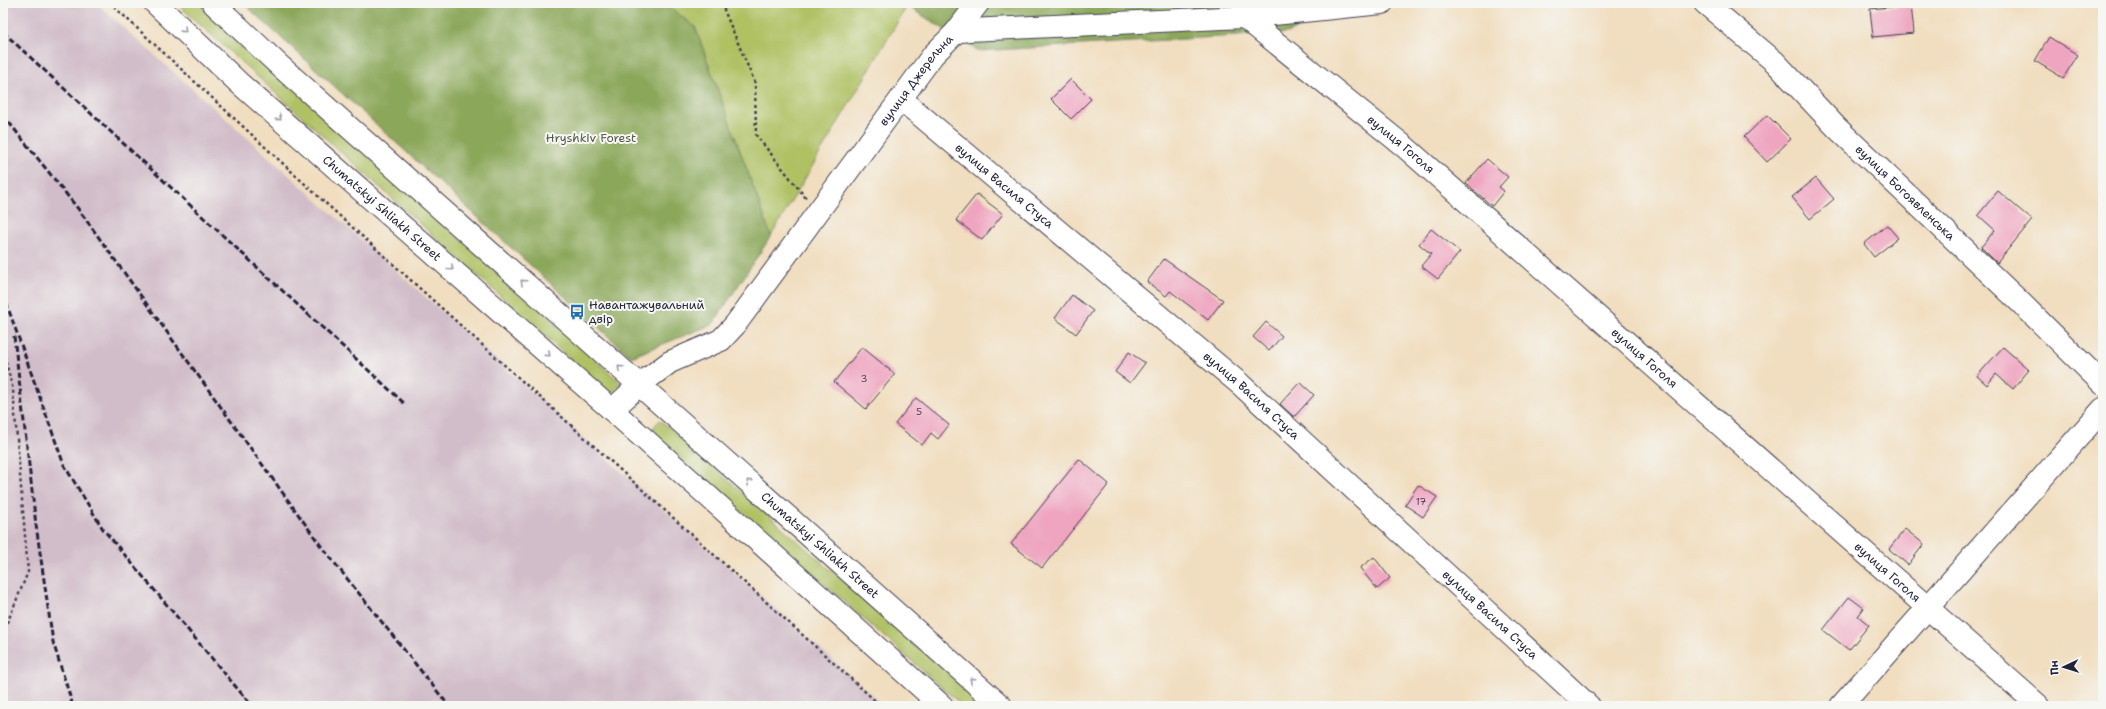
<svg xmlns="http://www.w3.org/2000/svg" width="2106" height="709" viewBox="0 0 2106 709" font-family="'Shantell Sans',sans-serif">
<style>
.industrial{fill:#d1bdc9}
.green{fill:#afc164;stroke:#687250}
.forest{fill:#8ba75a;stroke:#56644a}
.building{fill:#efa4c0}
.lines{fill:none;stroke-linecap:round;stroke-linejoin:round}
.minor-casing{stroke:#413e4f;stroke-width:24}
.major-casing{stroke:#413e4f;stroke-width:24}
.path{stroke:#413e4f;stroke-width:2.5;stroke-dasharray:3 3;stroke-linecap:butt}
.minor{stroke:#fff;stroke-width:22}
.major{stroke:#fff;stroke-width:22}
.rail{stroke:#22223b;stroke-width:3;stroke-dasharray:6 3;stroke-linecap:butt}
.oneway{stroke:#9c9ca7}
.labels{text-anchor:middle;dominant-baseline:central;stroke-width:4;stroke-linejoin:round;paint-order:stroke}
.number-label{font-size:10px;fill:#55425c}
.street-label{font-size:12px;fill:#22223b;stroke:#f6f6f2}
.park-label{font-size:12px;fill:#535a49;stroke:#f6f6f2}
.poi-label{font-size:12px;fill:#22223b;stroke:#f6f6f2;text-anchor:start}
</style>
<rect width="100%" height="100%" fill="#f6f6f2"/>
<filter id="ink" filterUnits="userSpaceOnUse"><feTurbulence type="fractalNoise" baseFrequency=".025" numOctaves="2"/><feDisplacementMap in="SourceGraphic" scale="8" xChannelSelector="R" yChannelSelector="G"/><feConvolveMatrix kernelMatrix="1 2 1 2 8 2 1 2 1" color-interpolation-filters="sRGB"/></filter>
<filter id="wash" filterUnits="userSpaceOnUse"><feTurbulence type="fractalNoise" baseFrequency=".012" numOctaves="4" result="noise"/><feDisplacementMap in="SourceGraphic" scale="16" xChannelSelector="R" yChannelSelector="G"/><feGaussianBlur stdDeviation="0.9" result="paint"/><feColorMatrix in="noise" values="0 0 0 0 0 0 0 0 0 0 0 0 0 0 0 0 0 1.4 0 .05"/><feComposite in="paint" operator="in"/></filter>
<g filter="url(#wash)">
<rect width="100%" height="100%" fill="#f1dec0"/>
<path class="industrial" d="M3,3H96L884,706H3Z"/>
<path class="green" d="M176,3H198L621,383L610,395Z
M664,3H903L907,6L771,236L695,27Z
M660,420L985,706H963L650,431Z"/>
<path class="forest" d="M243,3H664L695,27L771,236L713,324L631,357Z
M903,3H1356L1287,33L978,51Z"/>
<g id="blocks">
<path class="building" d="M1911,5L1914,33L1873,37L1870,9Z
M2049,37L2078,55L2063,78L2035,61Z
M1071,79L1091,99L1071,119L1051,99Z
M1767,115L1791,139L1767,162L1744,137Z
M1487,159L1508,177L1499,187L1504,191L1492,206L1466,183Z
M1816,178L1834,199L1810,219L1792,197Z
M1998,191L2032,220L1997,263L1981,247L1995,230L1978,215Z
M977,194L1003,214L982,240L956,220Z
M1887,225L1898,238L1874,257L1864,244Z
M1431,229L1460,252L1438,279L1421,266L1431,254L1419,244Z
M1164,259L1223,300L1208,320L1170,291L1166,296L1147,282Z
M1072,295L1093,311L1076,334L1055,318Z
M1266,322L1282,336L1269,351L1253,337Z
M862,347L895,374L866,409L834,382Z
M2003,347L2029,370L2013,389L1996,374L1987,385L1977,376Z
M1129,352L1145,363L1130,383L1115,372Z
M1300,382L1314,395L1294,417L1280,404Z
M916,398L949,425L938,439L931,433L922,445L895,424Z
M1079,459L1109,484L1042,568L1011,544Z
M1418,485L1437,497L1423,517L1405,505Z
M1905,529L1924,544L1908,565L1889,549Z
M1374,557L1390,578L1377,589L1360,568Z
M1849,597L1864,608L1858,616L1869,625L1849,650L1823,630Z"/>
</g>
</g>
<g filter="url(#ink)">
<use href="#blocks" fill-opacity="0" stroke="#413e4f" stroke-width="1"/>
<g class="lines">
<g class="minor-casing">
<g id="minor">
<path id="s1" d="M1705,3L1775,62L1837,128L2020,302L2103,384"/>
<path id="s2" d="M1244,17L1405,147L2039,706"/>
<path d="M956,32L978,3"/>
<path id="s3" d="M901,99L1240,384L1589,706"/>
<path id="s4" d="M612,410L639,385L670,362L721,340L735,325L933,55L956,32L969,30L1244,17L1382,3"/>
<path d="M1841,706L2103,409"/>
</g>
</g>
<g class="major-casing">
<g id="major">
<path id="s5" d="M155,3L239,83L612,410L942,706"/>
<path id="s6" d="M213,3L280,66L1001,706"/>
</g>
</g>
<path class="path" d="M110,3L320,198L881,706
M721,3L755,83L756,135L806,198
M3,350L13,390L28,572L3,633"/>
<use href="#minor" class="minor"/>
<use href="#major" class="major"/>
<path class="rail" d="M3,32L406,405
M3,115L79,210L321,546L449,706
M3,294L64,465L103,529L252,706
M14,336L36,525L53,642L73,706"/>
</g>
<defs><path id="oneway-chevron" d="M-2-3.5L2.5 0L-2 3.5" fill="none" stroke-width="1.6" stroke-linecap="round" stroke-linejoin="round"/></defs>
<g class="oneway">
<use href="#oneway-chevron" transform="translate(184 30) rotate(44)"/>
<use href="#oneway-chevron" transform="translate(279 118) rotate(41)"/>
<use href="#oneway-chevron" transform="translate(451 268) rotate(41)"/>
<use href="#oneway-chevron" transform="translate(523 282) rotate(-138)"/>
<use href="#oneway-chevron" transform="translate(548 354) rotate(41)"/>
<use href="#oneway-chevron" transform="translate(620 368) rotate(-138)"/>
<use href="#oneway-chevron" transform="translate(749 482) rotate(-138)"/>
<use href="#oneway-chevron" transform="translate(972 680) rotate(-138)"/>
</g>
</g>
<defs>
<g id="bus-bare" transform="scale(1.2)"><path d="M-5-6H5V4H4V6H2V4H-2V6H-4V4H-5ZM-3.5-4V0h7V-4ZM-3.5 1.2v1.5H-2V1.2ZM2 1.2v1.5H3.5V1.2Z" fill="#1f6fb2" stroke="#f6f6f2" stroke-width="2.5" paint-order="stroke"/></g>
</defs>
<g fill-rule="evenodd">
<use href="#bus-bare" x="577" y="312"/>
</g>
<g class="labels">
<g class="number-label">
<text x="864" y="378">3</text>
<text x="919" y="411">5</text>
<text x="1421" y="501">17</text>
</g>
<g class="street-label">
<text stroke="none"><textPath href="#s4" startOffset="456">вулиця Джерельна</textPath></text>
<text stroke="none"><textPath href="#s2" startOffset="202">вулиця Гоголя</textPath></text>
<text stroke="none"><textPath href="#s3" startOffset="135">вулиця Василя Стуса</textPath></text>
<text stroke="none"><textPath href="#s1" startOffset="276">вулиця Богоявленська</textPath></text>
<text stroke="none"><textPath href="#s5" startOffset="306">Chumatskyi Shliakh Street</textPath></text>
<text stroke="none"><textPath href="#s2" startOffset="526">вулиця Гоголя</textPath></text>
<text stroke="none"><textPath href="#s3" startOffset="459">вулиця Василя Стуса</textPath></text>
<text stroke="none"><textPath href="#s6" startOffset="814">Chumatskyi Shliakh Street</textPath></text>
<text stroke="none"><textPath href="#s2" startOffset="850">вулиця Гоголя</textPath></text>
<text stroke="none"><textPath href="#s3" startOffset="783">вулиця Василя Стуса</textPath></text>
</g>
<g class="park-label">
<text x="591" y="138">Hryshkiv Forest</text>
</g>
<g class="poi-label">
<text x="589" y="305">Навантажувальний<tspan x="589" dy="14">двір</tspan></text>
</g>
</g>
<rect width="2106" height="709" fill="none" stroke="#f6f6f2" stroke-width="16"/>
<g transform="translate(2064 667) rotate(266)" stroke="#f6f6f2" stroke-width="3" paint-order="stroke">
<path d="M0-3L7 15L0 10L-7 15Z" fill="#22223b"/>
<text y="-6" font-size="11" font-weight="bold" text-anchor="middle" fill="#22223b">Пн</text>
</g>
</svg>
